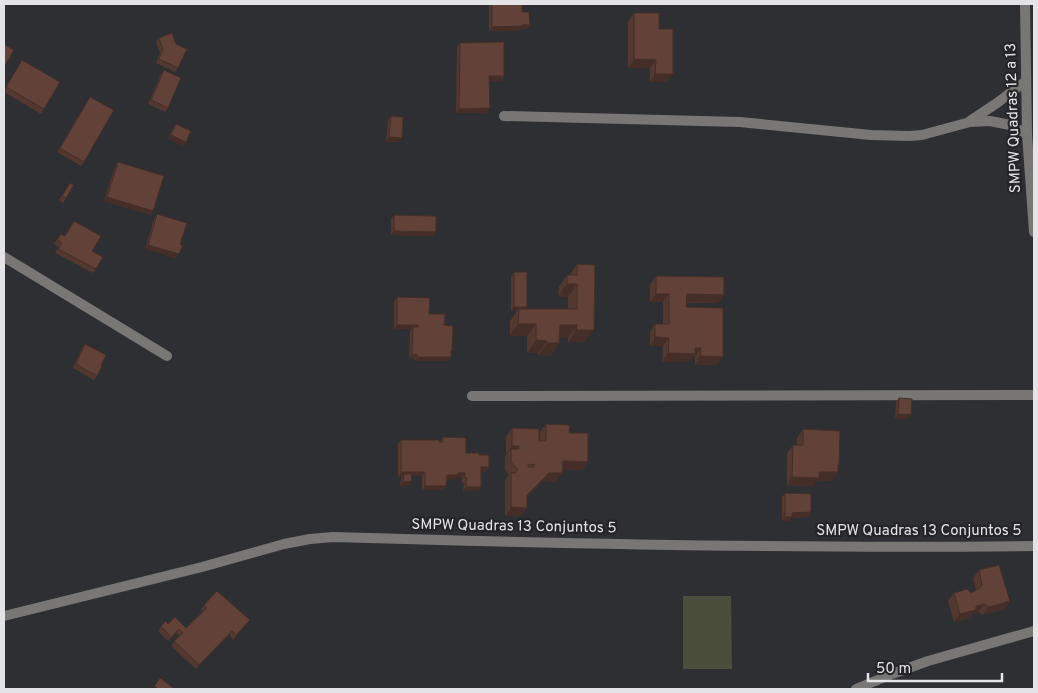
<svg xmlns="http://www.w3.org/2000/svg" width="1038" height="693" viewBox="0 0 1038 693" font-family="Overpass,sans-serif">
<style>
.green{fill:#4b4e3a}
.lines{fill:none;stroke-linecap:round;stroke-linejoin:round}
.minor{stroke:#797776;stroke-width:10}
.tertiary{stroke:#797776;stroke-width:10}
.wall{fill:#533830}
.shaded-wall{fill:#442e27}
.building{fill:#614138;stroke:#442e27;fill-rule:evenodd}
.labels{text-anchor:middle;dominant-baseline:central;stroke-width:4.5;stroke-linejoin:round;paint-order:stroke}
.street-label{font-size:15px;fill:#e4e4e7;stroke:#252528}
</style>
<rect width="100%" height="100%" fill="#2e2f32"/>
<path class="green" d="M683,596H731L732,669H683Z"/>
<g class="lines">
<path class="minor" d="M504,116L740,122L871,135L910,136L922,135L970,122L990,121L1010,125L1027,134
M970,121L997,103L1026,81
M4,257L167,356
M472,396L1034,395
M4,616L202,567L284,544L310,539L333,537C567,544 800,549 1034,546
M856,689L892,674L928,661L1034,631"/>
<path class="tertiary" d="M1025,4L1027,134L1034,232"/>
</g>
<path class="wall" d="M490,4H522V12L530,25L527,29H520L519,31H489V6Z
M634,13L659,29L667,82H650V68H628V22Z
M159,38L178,68L175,72L156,63L160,53L156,42Z
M460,43L504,76L501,81H490L487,113H456L457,47Z
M22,60L44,109L41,114L4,92Z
M164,70L168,108L165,112L148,104L161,74Z
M90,97L84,162L81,166L57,152Z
M391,116L399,142H386L388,121Z
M176,124L183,146L168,139L173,128Z
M118,162L153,211L150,215L104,201L115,167Z
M70,183L74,185L63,203L59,200Z
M157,214L176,258L145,249L154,219Z
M394,215L436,232L433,236L391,235V219Z
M74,221L92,251L96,269L93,273L55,253L59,247L54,244L58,238L61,234L65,236Z
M577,264L585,342H568V338H560L559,343L551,356L538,355V353H527V336H510V321L517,311H511V276L514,272L527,307L526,309H568V297L558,296L559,287L567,275H570Z
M656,276L718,303H687L686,307L717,365H695V357H693L689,362H662L663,346H650V332L655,324H663V302H650V285Z
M397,297L429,314L444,325L451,353V357L448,361H414V359H409L410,331L411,329H394V301Z
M85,344L101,365L97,376L94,380L73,368L82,348Z
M899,398L908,419L895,418L896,402Z
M546,424L569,433L588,462L582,470H562L556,482L543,481L527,497V508L521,516H505V481L509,475L505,470V457L507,454H506V437L512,428L540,441V432Z
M803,429L838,466L832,481H817L813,486H787V453L793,445H797V438Z
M443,437L466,453L479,455L486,472H481L478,491H463L464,483L462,482V477H457L455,479H447L446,486L443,490H422V476H411L412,481L409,485L400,486L401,479L403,476L398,477V444L401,440L440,442Z
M785,493L811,512L808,517L791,518L789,521H782V497Z
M979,570L1010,601L1004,609L983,615L978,612L973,614L970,618L954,622L948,601L954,593H971L976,590L973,578Z
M204,605L250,620L233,640L229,635L196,669L171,646L179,636L176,633L168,641L158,631L161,626L168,624L186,628L203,611L201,610Z"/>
<path class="shaded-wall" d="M530,25L527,29H520L519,31H489L492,27Z
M634,59L656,60L650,68H628Z
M655,74H673L667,82H650Z
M489,76H504L501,81H486Z
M490,108L487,113H456L459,109Z
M171,135L186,142L183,146L168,139Z
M389,137L402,138L399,142H386Z
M107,197L153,211L150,215L104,201Z
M394,231L436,232L433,236L391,235Z
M148,245L179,254L176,258L145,249Z
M567,284H577L568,297L558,296Z
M656,294H669L663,302H650Z
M687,294L724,295L718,303L681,302Z
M514,307H527L524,312L519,309L517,311H511Z
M518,324H536L527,336H510Z
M397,325H418L415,329L413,327L411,329H394Z
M560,325H577L568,338H551Z
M576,330H594L585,342H568Z
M655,337L669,338L663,346H650Z
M536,340L547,341L538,353H527Z
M547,343H559L551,356L538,355Z
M695,348H701L695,357H693L689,362H662L668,353Z
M412,354L417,355L414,359H409Z
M700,356L723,357L717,365H695Z
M417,357H451L448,361H414Z
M898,414L911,415L908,419L895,418Z
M512,446H519L513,454L511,449L507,454H506Z
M563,461L588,462L582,470H557Z
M838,465H839L834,472H838L832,481H817L813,486H787L792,477L819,472Z
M481,467H489L486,472H478Z
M401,472H425L422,476H404V474L403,476L398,477Z
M458,473H465L462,477H457L455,479L444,480L447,475Z
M549,473H562L556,482L543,481L521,503L527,495Z
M412,481L409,485L400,486L403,482Z
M425,486H446L443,490H422Z
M466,487H481L478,491H463Z
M511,507L527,508L521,516H505Z
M804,512H811L808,517L791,518L789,521H782L785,517L792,513Z
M1010,601L1004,609L983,615L989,607Z
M984,604L978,612L973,614L970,618L954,622L960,614Z
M232,631L229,635L196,669L199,665Z"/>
<path class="building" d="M492,4H522V12H529L530,25H522V26L492,27Z
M634,13H659V29H673V74H655L656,60L634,59Z
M172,33L176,44L187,49L178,68L159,59L163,49L159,38Z
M504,42V76H489L490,108L459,109L460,43Z
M4,44L14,50L4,67Z
M22,60L60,82L44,109L6,87Z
M164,70L181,78L168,108L151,100Z
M90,97L114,110L84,162L60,148Z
M391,116L403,117L402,138L389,137Z
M176,124L191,131L186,142L171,135Z
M118,162L164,176L153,211L107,197Z
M70,183L74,185L66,198L62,196Z
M157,214L187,223L180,245H183L179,254L148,245Z
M394,215L436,216V232L394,231Z
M74,221L101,236L92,251L103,257L96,269L58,249L62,243L57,240L61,234L65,236Z
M577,264L595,265L594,330H576L577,325H560L559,343H547V341L536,340V324H518L519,309H577V284H567V275H577Z
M514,272H527V307H514Z
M656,276L724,277V295L687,294L686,307L723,308V357L700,356L701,348H695V354L668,353L669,338L655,337V324H669V294H656Z
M397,297L430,298L429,314H445L444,325L453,326L452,351H451V357H417V355L412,354L413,327H418V325H397Z
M85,344L106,355L101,365L102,366L97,376L76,364Z
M899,398L912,399L911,415L898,414Z
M546,424L570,425L569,433H588V462L563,461L562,473H549L527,495V508L511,507V473H515L518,470L511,462V449H519V446H512V428L539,429V441H546ZM534,464V467H528V465Z
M803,429L840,431L839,465H838V472H819V478L792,477L793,445H803Z
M443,437L466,438V453H479V455H489V467H481V487H466L467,478H465V473H458V475H447L446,486H425V472H401V440H439V442H443Z
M404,474H411L412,481L403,482Z
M785,493L811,494V512L792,513V517H785Z
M999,565L1010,601L989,607L984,604L976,606V610L960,614L954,593L967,589L971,593L978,589L982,585L979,570Z
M217,591L250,620L236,635L232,631L199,665L174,641L183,633L179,629L171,637L161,626L166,621L168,624L175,617L186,628L207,608L204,605Z
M160,678L175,689H158L154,686Z"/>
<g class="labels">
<g class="street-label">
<text transform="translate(1014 118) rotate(-92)">SMPW Quadras 12 a 13</text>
<text transform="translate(514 527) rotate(1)">SMPW Quadras 13 Conjuntos 5</text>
<text x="919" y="531">SMPW Quadras 13 Conjuntos 5</text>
</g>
</g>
<rect width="1038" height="693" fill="none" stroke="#e4e4e7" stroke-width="10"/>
<path d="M868 673v8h134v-8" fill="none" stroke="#e4e4e7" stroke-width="2.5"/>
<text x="876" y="673" font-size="15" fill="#e4e4e7" stroke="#252528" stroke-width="4" paint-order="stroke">50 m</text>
</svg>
